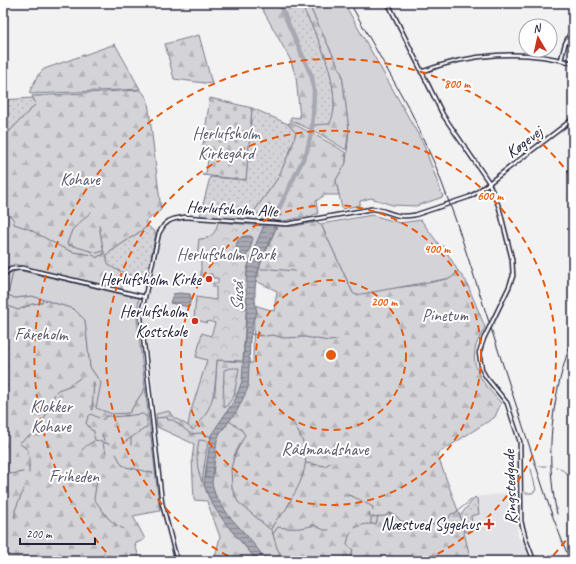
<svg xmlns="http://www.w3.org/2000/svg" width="576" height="564" viewBox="0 0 576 564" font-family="Caveat,sans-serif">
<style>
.built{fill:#e2e2e6}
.grass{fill:url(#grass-dots);stroke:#7a7a8a}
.forest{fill:url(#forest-firs);stroke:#7a7a8a}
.wetland{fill:url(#wetland-marsh);stroke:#7a7a8a}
.cemetery{fill:url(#cemetery-stones);stroke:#7a7a8a}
.park{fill:url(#park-crowns);stroke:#7a7a8a}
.garden{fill:#d3d3d8;stroke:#7a7a8a}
.water{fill:url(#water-rules);stroke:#727282}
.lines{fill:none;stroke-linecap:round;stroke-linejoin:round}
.stream{stroke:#727282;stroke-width:1}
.river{stroke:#a8a8b2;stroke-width:4.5}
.minor-casing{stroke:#22223b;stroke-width:5.5}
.minor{stroke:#fff;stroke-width:2.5}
.rail{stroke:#22223b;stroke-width:1}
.minor-bridge-casing{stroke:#22223b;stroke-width:5.5;stroke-linecap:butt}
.minor-bridge{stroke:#fff;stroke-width:2.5}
.ring{fill:none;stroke:#e8590c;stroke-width:2;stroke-dasharray:7 5}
.poi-dot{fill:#c8321e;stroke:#fff;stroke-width:1.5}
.labels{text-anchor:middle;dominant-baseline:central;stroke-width:4;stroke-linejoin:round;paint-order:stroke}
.park-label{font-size:17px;fill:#57576a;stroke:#fff}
.street-label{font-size:17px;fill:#22223b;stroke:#fff}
.poi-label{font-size:17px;fill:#22223b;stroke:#fff;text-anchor:end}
.water-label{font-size:18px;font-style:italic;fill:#58586b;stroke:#fff}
.centre{fill:#e8590c;stroke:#fff;stroke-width:2}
.ring-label{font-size:12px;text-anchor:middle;font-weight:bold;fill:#e8590c;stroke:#fff;stroke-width:4;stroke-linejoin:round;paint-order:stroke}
</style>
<defs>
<pattern id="grass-dots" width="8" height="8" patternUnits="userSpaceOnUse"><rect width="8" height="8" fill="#d3d3d8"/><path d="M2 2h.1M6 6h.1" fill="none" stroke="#b5b5ba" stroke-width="1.8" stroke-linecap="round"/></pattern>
<pattern id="forest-firs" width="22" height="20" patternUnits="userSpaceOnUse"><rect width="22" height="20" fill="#d3d3d8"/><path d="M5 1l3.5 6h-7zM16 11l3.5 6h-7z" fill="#b5b5ba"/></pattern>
<pattern id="wetland-marsh" width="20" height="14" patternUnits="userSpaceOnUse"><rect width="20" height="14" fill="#d3d3d8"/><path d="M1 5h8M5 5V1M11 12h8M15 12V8" fill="none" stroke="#b5b5ba"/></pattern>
<pattern id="cemetery-stones" width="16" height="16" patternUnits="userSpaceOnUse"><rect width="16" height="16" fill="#d3d3d8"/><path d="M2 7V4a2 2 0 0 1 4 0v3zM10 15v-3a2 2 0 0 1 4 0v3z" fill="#b5b5ba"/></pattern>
<pattern id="park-crowns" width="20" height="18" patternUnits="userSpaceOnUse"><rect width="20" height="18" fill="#d3d3d8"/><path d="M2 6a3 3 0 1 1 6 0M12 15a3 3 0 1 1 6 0" fill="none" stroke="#b5b5ba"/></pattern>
<pattern id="water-rules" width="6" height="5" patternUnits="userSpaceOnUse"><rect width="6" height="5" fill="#a8a8b2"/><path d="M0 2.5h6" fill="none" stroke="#888892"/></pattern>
</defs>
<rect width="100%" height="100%" fill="#f2f2f3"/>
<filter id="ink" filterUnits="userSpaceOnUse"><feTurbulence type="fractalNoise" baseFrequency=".025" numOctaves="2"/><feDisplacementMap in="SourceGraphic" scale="8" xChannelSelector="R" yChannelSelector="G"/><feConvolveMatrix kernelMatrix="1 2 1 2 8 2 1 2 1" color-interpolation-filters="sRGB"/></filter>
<g filter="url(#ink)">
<path class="built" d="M178,220H201L264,226L247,269V297L243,361L217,360L193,430L173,417L169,411L156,414L144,316L159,238L165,229L168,225Z
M517,492V508L515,509L518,537L523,542L530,558L523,561H471L460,516L475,497Z"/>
<path class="grass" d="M279,3H300C317,35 333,65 334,103C335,110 332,118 331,124L312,126L314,91L312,77Z
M33,98L36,104L3,138V100Z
M252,108L288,124L296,133L291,149L278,178L248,220L200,216L210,177L246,180Z
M148,226L156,233L147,279C138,277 115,272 110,266C106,263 107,258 107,254Z
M475,497L477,499L479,514L471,516L473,531L464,532L460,516Z"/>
<path class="forest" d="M259,3H279L312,77L314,91L312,125L330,124C332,118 335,110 334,103C333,66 317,35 300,3H308L342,74L349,129L346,150L320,134L290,120L291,117L300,118L296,77L290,59Z
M199,35L212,84L174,79L165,44Z
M115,44L140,89L31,94L29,93L38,75L44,69Z
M141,90L147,98L149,109L161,210L145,222L148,226L107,254C105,267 115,269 125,273L121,291L14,264L3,272V138L36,104L32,96Z
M290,122L332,144L346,153V163L336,180L339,195H325L316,201L318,214L279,222L248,220L278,178L291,149L296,133L288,124Z
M316,222L321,224L353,293L419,285L451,278L458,271L466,281L485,327C482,334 476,342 475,350C471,372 488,388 501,403L495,417L437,454L460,516L471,561H214L220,537L207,501L194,500L192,459L194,444L157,427L156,414L169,411L173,417L194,429L215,393L217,360L253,363L254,305L274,311L277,291L256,281L261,263L277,226H295Z
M13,272L8,295L15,298L32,296L74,309L85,320L90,367L101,383L129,413L145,388L160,511L133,516L145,539L135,544L140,561H3V278L8,273Z"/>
<path class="wetland" d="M231,368H239L234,396L225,408L223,404L224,370Z
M199,440L208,441L202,482C196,465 196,458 199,440Z"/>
<path class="cemetery" d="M210,98L252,108L246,180L202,175L206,173L208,160L201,158Z"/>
<path class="park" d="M218,222L264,226L247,269V297L243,361L217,360C215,389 215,408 193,430L188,426L190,414L207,360L196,357L202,333L211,336L215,323L208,321L207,323L194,319L196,297L216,300V287H213V283H218V278H213L212,274H209V278H201V257H197L199,239C211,239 216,233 218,222Z"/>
<path class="garden" d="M308,3H344L423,143L443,197L416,206L392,205L371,198L360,201V205L342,209L336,180L346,163L349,130L342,74Z
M372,215L400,223L421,220L440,246H443L458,271L451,278L356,295L353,293L321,224Z
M18,270L139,298L137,319L145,388L129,413L112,414L96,408L101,383L90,367L85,320L74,309L32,296L15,298L8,295L13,272Z"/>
<path class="water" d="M264,225L275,226L276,228C262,259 250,278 257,313L253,320L250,340L248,388L237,411L220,433L217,440L212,483L215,495L229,516L249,538L267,561H257C240,539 209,510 204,483L211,435L236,398L242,381L247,307C247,297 245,284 247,273C248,259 259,238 264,225Z
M244,236H251L253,238L249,252L246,256H243C234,252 234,239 244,236Z
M179,293L190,294L191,297L189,307L170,303L173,294Z"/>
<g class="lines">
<path class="stream" d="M3,208L14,220V224L29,229L61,247L73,252L93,255L97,258
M91,212L72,230L67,244L97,253L103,251
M97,257L104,254L99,225
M261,269H269
M271,269L295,271
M3,304L18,310L32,304L41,303L43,300
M251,334L264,336
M266,336L273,335L283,338L305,337L329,341L337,340
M56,392L58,390L69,386L80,378
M92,410L94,382
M156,418L167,417L168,420H173L191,434L200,433L212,437
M102,419H104L106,416H111L112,417L143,414L147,417V422
M229,421L241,429L245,435L235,454L231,468L232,488L238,502L272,531L277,548L284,561
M94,434V431L91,430L86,423L88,417L91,414L99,418
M102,434L105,443
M94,436L95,440L109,444
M103,443L104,448
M123,443L147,427V424
M131,445V438
M86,446L94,441
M105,449L106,453
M82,450L85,447
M283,452L305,454L326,450
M28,454V450L19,443L26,438L39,431L55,394
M116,454L122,465L125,466
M29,457V473
M306,463L325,466L332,462
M539,466H546
M126,467L153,473
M556,467H557
M560,468L566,473L573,475
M3,475L23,472
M97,480L94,499L108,518L117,526
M511,491L516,492
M525,493H532L536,490L531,469
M344,494C355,496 363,502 373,507V509L369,513L370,516
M293,496C302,481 309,463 304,445C302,438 297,430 293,422
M285,511L292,498
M15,518V510L24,489
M371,524H376L378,516
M120,527L124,529
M271,529L276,520L284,512
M273,534L278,527C290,529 303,529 314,525L324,530H329
M352,561L351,556L353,550L347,545C349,530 356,524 371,524V517L385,516L389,513L395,515L401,521L406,522L413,527L420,529L434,524L442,518L447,519L449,518L451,514L455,513L471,500"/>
<path class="river" d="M268,231L307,151L311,133L313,117L314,91L312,77L279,3"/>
<g class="minor-casing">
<path id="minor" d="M388,3L443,115L488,181L499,207L512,259L513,276L509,287L494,318
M561,60L565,44L573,28
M421,72C470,53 523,49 573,63
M3,275L11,269L22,268L145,297
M484,338L479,353L482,370L486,377L507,403L520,442L521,521L526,540L534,561
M177,561L162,503L141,318L142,310L159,233L164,225L169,221L174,219L185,217L287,224L371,209C380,208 387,213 396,215C402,217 409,216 415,215L469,197L476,193L573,119"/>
</g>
<use href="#minor" class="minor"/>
<path class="rail" d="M350,3L411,112L436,167L456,221L551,512L570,561
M557,514C544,455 552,393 573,337"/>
<g class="minor-bridge-casing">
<path id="minor-bridge" d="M484,338L494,318"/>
</g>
<use href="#minor-bridge" class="minor-bridge"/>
</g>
</g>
<g class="ring">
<circle cx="331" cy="355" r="75"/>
<circle cx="331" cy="355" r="150"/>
<path d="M239 561A225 225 0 1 1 423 561"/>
<path d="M573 531A299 299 0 0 1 548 561M114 561A299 299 0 1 1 573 179"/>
</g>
<g class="poi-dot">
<circle cx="209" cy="279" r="4"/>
<circle cx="195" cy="321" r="4"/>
<path d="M487 518h4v4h4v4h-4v4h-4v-4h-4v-4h4z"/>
</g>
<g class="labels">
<g class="park-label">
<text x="226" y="133">Herlufsholm<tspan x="226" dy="20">Kirkegård</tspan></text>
<text x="80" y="179">Kohave</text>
<text x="226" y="254">Herlufsholm Park</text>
<text x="445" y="315">Pinetum</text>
<text x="41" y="334">Fåreholm</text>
<text x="51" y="406">Klokker<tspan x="51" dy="20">Kohave</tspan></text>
<text x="325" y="449">Rådmandshave</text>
<text x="74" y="476">Friheden</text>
</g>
<g class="street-label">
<text transform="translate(524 142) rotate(-38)">Køgevej</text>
<text transform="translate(232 209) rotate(3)">Herlufsholm Alle</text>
<text transform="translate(510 487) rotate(-92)">Ringstedgade</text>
</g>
<g class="poi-label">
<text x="201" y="279">Herlufsholm Kirke</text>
<text x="187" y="311">Herlufsholm<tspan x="187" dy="20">Kostskole</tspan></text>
<text x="480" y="524">Næstved Sygehus</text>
</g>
<g class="water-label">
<text transform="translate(237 297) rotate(-87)">Suså</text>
</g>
</g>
<circle cx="331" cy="355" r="6" class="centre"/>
<g class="ring-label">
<text x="457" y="88">800 m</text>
<text x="490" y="200">600 m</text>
<text x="437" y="253">400 m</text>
<text x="384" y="306">200 m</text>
</g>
<rect width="576" height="564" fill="none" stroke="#fff" stroke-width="16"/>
<rect x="8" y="8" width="560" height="548" fill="none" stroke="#22223b" stroke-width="1.5" filter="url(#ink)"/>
<g transform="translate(538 38) rotate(351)"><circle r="19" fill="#ffffff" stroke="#a7a7b1"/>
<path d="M0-3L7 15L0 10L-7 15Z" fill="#c8321e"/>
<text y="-6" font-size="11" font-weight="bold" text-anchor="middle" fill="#22223b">N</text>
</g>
<path d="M20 538v6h75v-6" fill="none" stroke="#22223b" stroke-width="2"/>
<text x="26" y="538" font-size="12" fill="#22223b" stroke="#ffffff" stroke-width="3" paint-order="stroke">200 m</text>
</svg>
